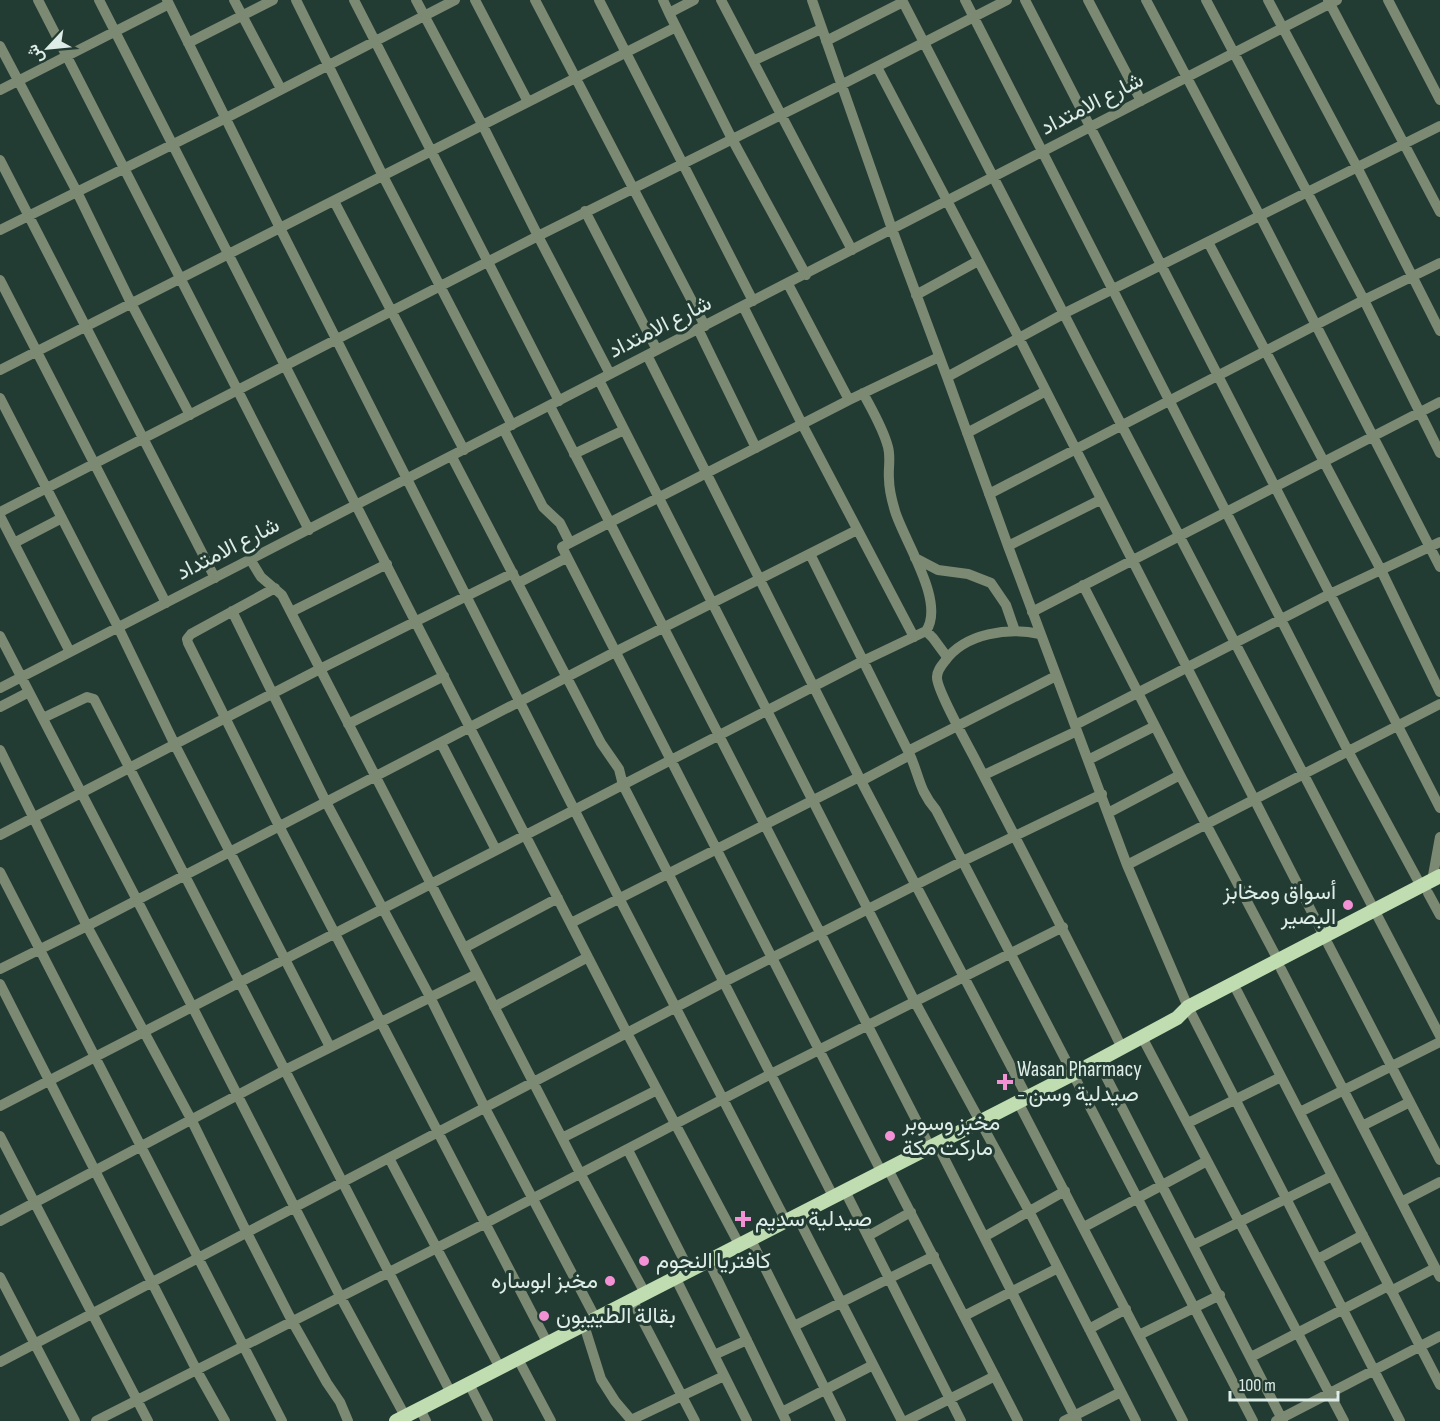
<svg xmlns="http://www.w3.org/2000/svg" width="1440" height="1421" viewBox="0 0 1440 1421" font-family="'Sofia Sans Condensed',Vazirmatn,sans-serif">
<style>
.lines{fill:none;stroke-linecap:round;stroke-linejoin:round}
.minor{stroke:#7c8a74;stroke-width:10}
.major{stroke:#c0ddb1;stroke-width:14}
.poi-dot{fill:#f391d5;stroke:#233c33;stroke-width:2}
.labels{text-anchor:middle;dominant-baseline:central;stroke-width:6;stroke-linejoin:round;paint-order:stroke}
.street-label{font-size:22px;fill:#deede7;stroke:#233c33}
.poi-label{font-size:22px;fill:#deede7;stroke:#233c33;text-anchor:start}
</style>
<rect width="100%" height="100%" fill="#233c33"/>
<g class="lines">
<path class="minor" d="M38,0L309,530
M99,0L415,621L627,1033L740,1246
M167,0L280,228L619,898L786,1221
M234,0L281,89
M296,0L383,176L512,425
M354,0L559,401
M475,0L528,102
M535,0L705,326
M599,0L753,301
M663,0L669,13
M721,0L852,250
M812,0L892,229L947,377L1008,546L1127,865L1188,1007L1400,1421
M902,0C1080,346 1259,692 1440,1036
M965,0L1348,751L1421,886
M1025,0L1440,808
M1088,0L1141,101
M1146,0L1260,216L1440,567
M1206,0L1364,300L1440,453
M1268,0L1357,167L1440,331
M1328,0L1440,212
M1388,0L1440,100
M676,27L732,139L806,275
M826,41L903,2
M188,43L273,0
M0,46L77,192L132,305L190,415
M753,61L821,29
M877,67L1019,338L1324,936
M0,90L169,4
M0,160L215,578
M334,201L464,450
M585,211L657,350
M0,230L226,118L455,0
M1208,242L1381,570L1440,692
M0,280L166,603
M788,284L849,400
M916,295L978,261
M743,306L802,424L914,637
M698,329L756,448
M647,355L859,777L1027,1097
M0,370L676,27L669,13L694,0
M610,374L538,236L841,85L1007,0
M947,377L1065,313L1440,126
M599,380L915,1002L1029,1211L1136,1421
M0,398L118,627L175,745L330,1047
M550,406L930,1147
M504,430L543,507L560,523L570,543
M967,433L1046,391
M574,454L624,430
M452,457L601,743L619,769L623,785L833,1196
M989,494L1364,300L1440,263
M0,512L538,236L483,126L416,0
M0,516L70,652
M14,543L62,518
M1008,546L1100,500
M810,554L910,755C920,778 919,790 936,810L1253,1421
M915,558L938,570L968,574L991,583L1006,605L1015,631
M250,559L261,577L282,595L580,1173L645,1293
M518,583L566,558
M1083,585L1180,775L1278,960
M275,588L191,634L187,639L188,643L279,826L548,1344
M232,611L326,802L430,997L485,1108L596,1319
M291,612L387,564
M1032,612L1440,402
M926,631L933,638L947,657
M1040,634C1009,627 965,633 945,661C941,666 937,671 937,677C936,689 970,749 977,763C1026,858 1075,952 1122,1048
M0,636L192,1006L340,1296L405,1416
M0,688L1337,0
M0,707L29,692
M43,718L87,697L94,699L451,1393
M348,724L444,676
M1075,725L1330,594L1440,542
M441,743L496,850
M0,750L87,926L191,1119L247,1233L292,1321L327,1383L340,1402L348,1421
M908,751L1056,676
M1088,760L1155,726
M984,775L1077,731
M861,781L910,755
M1108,813L1180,775
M0,835L320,669L513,573
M1127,865L1440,704
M0,872L282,1421
M1432,881L1440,837
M1428,893L1440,915
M571,923L859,777
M1328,944L1440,1160
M464,948L558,898
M0,969L87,926L615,652L857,530
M1281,969L1440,1277
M0,984L197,1371L225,1421
M1237,991L1440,1385
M494,1007L588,957
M1142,1037L1344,1421
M1098,1061L1283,1421
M1018,1102L1183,1421
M0,1106L863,661L926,631C946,602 904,541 895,511C892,501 889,489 889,479C888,468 891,458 888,447C883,428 872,410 863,393
M1300,1112L1440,1042
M1188,1123L1281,1077
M1362,1126L1410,1102
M0,1136L148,1421
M562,1138L657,1090
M937,1144L1077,1421
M628,1150L689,1270
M389,1158L500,1368
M888,1169L1018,1421
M882,1173L562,547L849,400L939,357
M845,1191L961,1421
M1403,1201L1440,1182
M797,1216L902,1421
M0,1221L285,1070L477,974
M1084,1227L1207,1161
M868,1236L911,1212
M984,1237L1065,1191
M751,1240L841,1421
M1193,1245L1332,1176
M1318,1259L1363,1235
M708,1260L786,1421
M0,1277L75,1421
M675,1277L747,1421
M1391,1291L1435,1268
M632,1300L695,1421
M964,1316L1058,1268
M584,1325L601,1379L615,1401L632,1421
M794,1326L934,1256
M1089,1329L1126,1309
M1139,1335L1220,1295
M714,1355L747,1340
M1251,1357L1388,1286
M518,1359L551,1421
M0,1362L724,982L963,861L1102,794
M469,1384L488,1421
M420,1409L426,1421
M782,1412L873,1365
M631,1420L724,1376
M96,1421L484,1224L771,1074L1063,927
M906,1421L995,1376
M1064,1421L1121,1392
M1276,1421L1440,1336"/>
<path class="major" d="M396,1421L1073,1074L1177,1018L1188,1007L1440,876"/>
</g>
<g class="poi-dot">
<circle cx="1348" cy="905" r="6"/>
<path d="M1002 1073h6v6h6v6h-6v6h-6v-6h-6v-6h6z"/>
<circle cx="890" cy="1136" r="6"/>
<path d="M740 1210h6v6h6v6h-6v6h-6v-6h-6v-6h6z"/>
<circle cx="644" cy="1261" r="6"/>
<circle cx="610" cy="1281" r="6"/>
<circle cx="544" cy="1316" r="6"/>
</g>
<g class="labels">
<g class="street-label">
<text transform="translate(1092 104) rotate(-27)">شارع الامتداد</text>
<text transform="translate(660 327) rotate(-27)">شارع الامتداد</text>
<text transform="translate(228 549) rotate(-27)">شارع الامتداد</text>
</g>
<g class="poi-label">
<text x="1336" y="892" text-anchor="end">أسواق ومخابز<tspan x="1336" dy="25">البصير</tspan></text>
<text x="1017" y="1069">Wasan Pharmacy<tspan x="1017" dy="25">- صيدلية وسن</tspan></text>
<text x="902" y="1123">مخبز وسوبر<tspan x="902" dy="25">ماركت مكة</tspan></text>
<text x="755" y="1219">صيدلية سديم</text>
<text x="656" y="1261">كافتريا النجوم</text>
<text x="598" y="1281" text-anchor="end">مخبز ابوساره</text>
<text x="556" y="1316">بقالة الطييبون</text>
</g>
</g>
<g transform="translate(48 48) rotate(244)" stroke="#233c33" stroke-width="4.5" paint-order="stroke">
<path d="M0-4.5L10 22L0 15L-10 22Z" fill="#deede7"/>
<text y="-9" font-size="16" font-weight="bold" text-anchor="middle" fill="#deede7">ش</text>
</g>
<path d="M1230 1391v9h108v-9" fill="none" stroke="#deede7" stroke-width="3"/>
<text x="1239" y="1391" font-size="18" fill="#deede7" stroke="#233c33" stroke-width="4.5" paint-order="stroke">100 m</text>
</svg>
